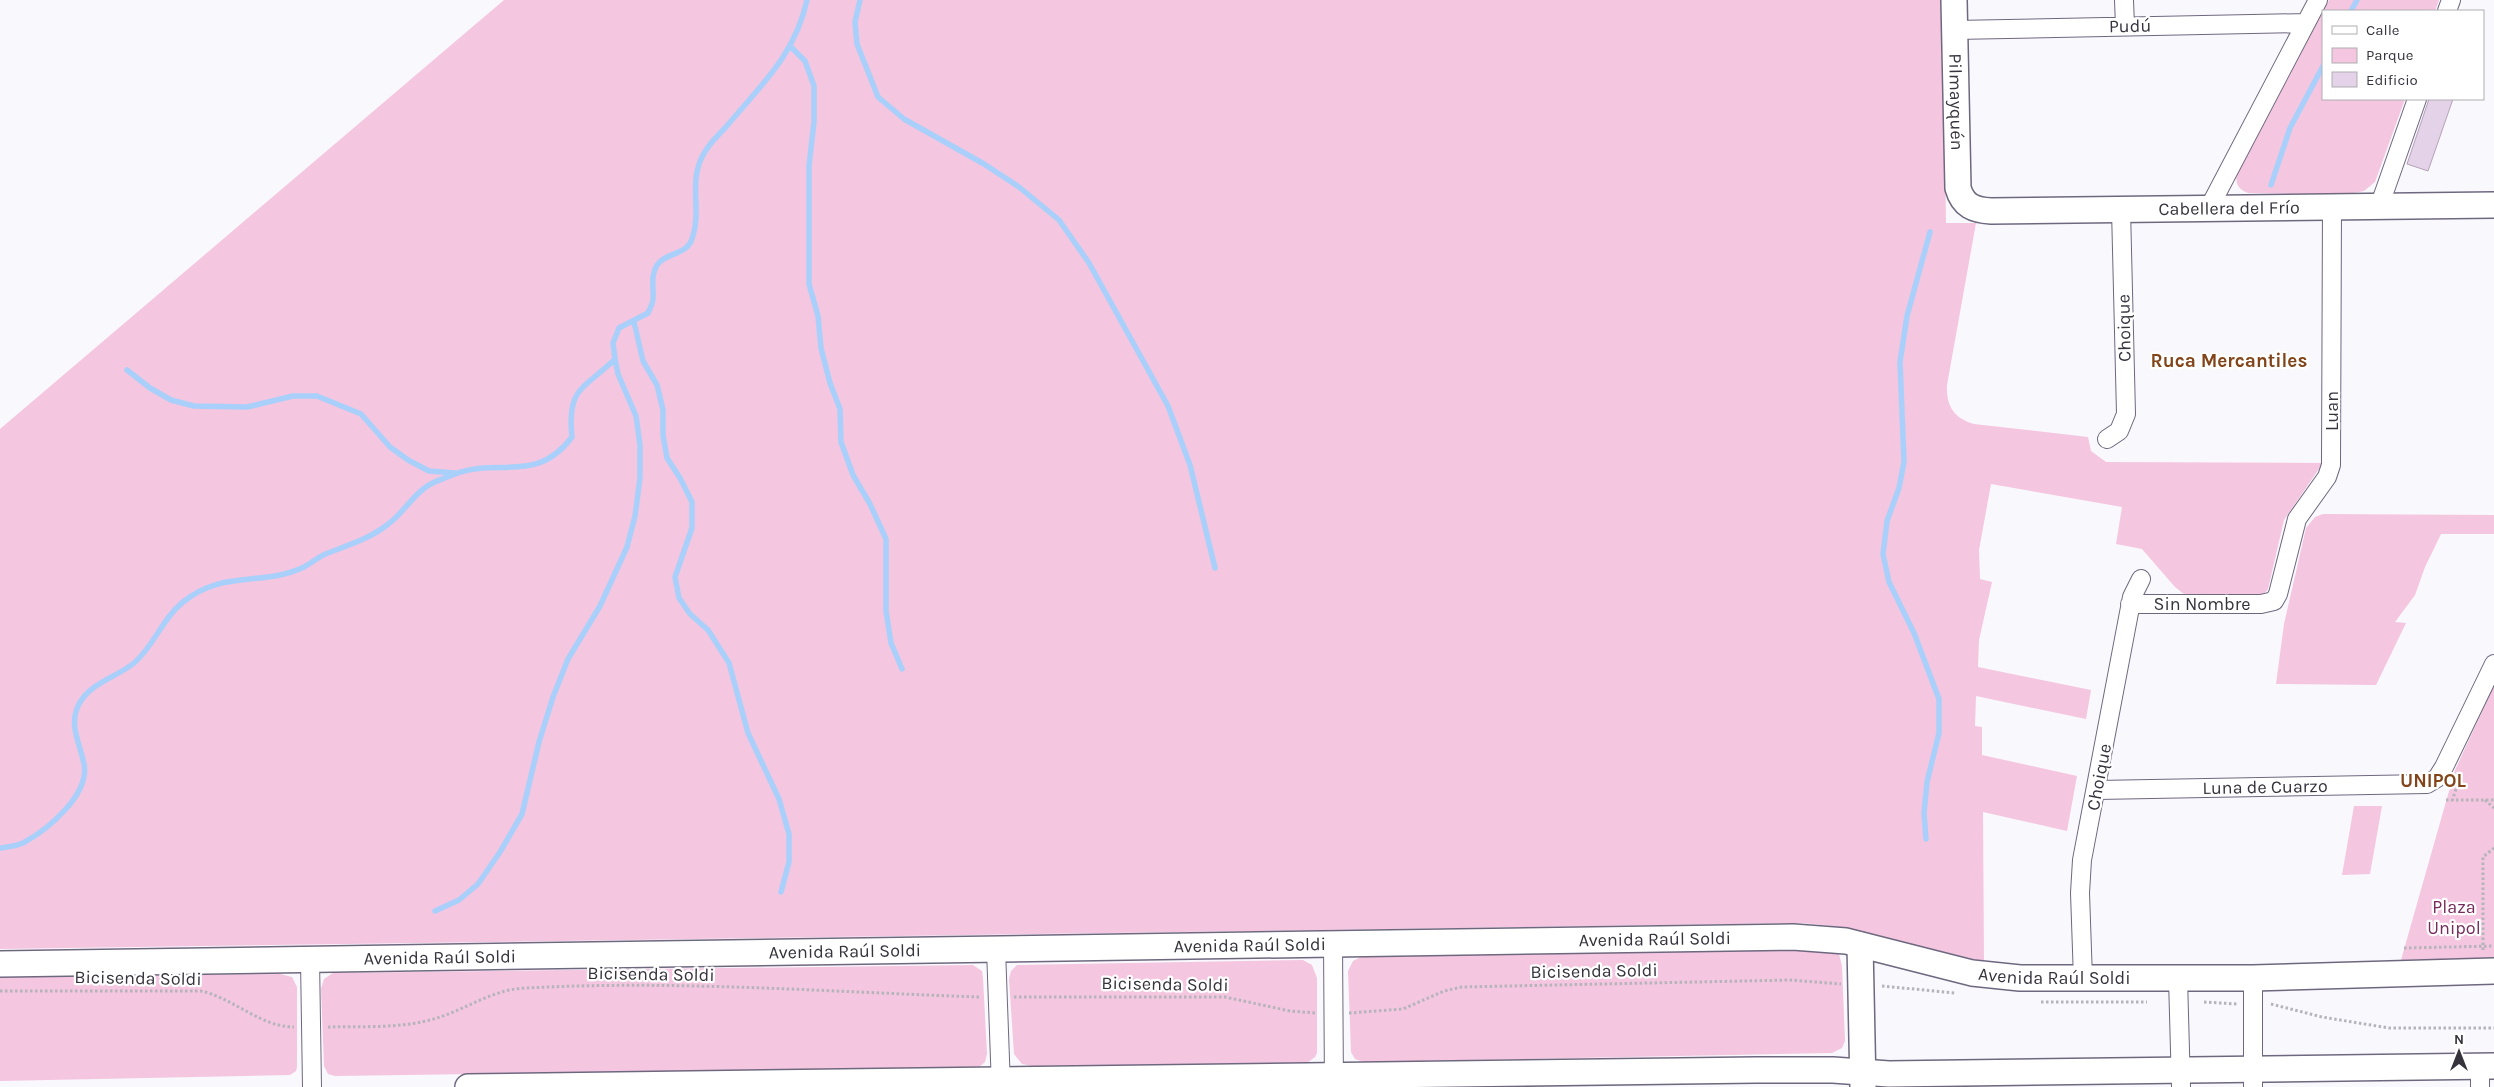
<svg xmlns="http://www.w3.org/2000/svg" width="2494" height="1087" viewBox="0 0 2494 1087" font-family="Karla,sans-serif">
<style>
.green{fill:#f4c6e0}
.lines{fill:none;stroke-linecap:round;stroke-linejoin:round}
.stream{stroke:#a9d0fa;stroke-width:5.5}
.building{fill:#e4d2e8;stroke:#b5a3b8}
.street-casing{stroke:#6e687f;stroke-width:20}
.secondary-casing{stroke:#6e687f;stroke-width:28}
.path{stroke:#b6b4bb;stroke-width:3;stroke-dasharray:2.5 2.5;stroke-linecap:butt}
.street{stroke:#fff;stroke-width:18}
.secondary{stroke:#fff;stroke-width:25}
.labels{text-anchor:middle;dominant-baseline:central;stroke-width:4.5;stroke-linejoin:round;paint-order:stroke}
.street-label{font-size:18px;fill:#36333d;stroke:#fff}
.park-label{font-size:18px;fill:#752a5b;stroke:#fff}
.neighbourhood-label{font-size:19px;font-weight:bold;fill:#824519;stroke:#fff}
</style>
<rect width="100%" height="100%" fill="#f9f8fd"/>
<path class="green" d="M504,0H1943L1946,223H1976L1947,385C1946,406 1954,418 1974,424L2088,437L2091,451L2106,462L2323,463L2284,520L2268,589L2264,594L2257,595L2184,594L2175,587L2142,549L2116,544L2122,507L1991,484L1979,550L1980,579L1992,582L1979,640L1978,667L2091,690L2086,719L1976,696L1975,726L1982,727V755L2077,776L2067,831L1983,812L1984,963L1832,926L1802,923L0,949V429Z
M2329,0H2439L2435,11H2323V99H2405L2375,182L2364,191L2348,194L2248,193C2233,188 2235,176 2240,164Z
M2323,514L2494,515V534H2441L2425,567L2415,595L2395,622L2406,623L2376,685L2276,684L2284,624L2306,528L2315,517Z
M2494,686V958L2401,960L2455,770Z
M2354,806H2382L2370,874L2342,875Z
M1827,948L1839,954L1842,966L1845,1041L1842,1048L1832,1053L1364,1062L1355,1059L1351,1052L1348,971L1353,961L1361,957Z
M1303,960L1312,965L1317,978V1053L1315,1057L1307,1063L1032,1066L1022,1064L1014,1054L1009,979L1011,971L1017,965Z
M973,965L982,971L983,978L987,1054L985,1062L979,1067L335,1076L328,1074L324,1066L321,989L324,979L333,973Z
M280,974L292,977L297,987V1067L296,1071L290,1075L0,1081V977Z"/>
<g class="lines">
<path class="stream" d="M860,0L855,22L857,44L878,97L904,119L984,164L1019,187L1059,220L1089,263L1168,406L1190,465L1215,568
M2351,11L2357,0
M791,47L805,61L814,86V122L809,166V284L818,316L821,348L830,383L840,409L841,442L853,475L870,504L886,539V611L891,643L902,669
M2271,185L2290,128L2323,66
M634,322L643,361L657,385L663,410V435L667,458L680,478L692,502V528L675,577L679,598L690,614L708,630L729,663L748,733L779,799L789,834V862L781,892
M127,370L150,388L171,400L194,406L247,407L293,396H317L361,414L390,447L408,460L429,471L455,473
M1926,839L1924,813L1927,782L1939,733V699L1914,633L1889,582L1883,554L1887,521L1899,488L1904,462L1900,362L1907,316L1930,232
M0,848C7,847 16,846 23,843C47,830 90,795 84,764C80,743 68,725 79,704C90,683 117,677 134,663C154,646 162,619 183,602C224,569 262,587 304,567C312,563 319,556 328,553C348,545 369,539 387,525C403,514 413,494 429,485C437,480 446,478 455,474C498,457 536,485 572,437C567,387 583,390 615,359
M435,911L459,900L478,884L500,852L522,814L539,742L553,697L568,659L600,606L627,547L635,516L640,478V445L636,416L618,374L615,359L613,343L619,328L648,313C650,309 653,303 653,299C654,288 650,276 657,265C666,252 686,256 692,239C703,208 686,180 706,150C711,142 719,134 726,127C761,85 795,55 807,0"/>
</g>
<path class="building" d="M2429,99H2453L2428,171L2407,164Z"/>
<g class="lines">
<g class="street-casing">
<path id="street" d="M2124,0L2125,26
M2447,11L2451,0
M1954,30L2306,23
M2379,207L2417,99
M2209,208L2318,0
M2107,439L2119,431L2126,414L2121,209
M2130,604H2261L2274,601L2278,594L2297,519L2327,477L2331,465L2332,207
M2097,790L2427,784L2437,778L2444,767L2494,664
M1333,943L1334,1087
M996,949L1001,1087
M310,959L312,1087
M2178,978L2181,1087
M2253,978V1087
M2083,979L2080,893L2082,860L2132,597L2141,579
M2480,1087V1066"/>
</g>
<g class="secondary-casing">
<g id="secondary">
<path id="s1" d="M1954,0L1958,188C1963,206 1974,210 1991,211L2494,205"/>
<path d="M1860,945L1863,1087"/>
<path id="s2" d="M0,964L1793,937L1846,941L1972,973L2020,978H2253L2494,971"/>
<path d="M468,1087L1756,1070H1833L1889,1074L2494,1066"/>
</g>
</g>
<path class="path" d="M2446,800H2494
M2485,800L2494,808
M2452,801L2459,780
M2404,948L2494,946
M2483,950V857L2494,848
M1882,986L1955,993
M0,991H201C233,998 261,1027 294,1027
M1014,997H1225L1290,1011L1316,1013
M2041,1002H2147
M2204,1002L2237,1004
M2271,1004L2322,1017L2389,1028H2494
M1349,1013L1403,1009L1444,991L1462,987L1790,980L1841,984
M328,1027C363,1026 403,1029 437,1018C467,1009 493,989 526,988C677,980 829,992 980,997"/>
<use href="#street" class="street"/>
<use href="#secondary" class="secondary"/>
</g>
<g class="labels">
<g class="street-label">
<text transform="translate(2130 26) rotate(-1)">Pudú</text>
<text stroke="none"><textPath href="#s1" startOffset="102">Pilmayquén</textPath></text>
<text stroke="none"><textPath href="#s1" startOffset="470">Cabellera del Frío</textPath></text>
<text transform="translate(2124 328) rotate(-91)">Choique</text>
<text transform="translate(2332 411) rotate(-90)">Luan</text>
<text x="2202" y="604">Sin Nombre</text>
<text transform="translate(2099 777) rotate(-79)">Choique</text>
<text transform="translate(2265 787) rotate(-1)">Luna de Cuarzo</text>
<text stroke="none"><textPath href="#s2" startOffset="1655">Avenida Raúl Soldi</textPath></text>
<text stroke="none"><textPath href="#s2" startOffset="1250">Avenida Raúl Soldi</textPath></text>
<text stroke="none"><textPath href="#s2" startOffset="845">Avenida Raúl Soldi</textPath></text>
<text stroke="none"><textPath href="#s2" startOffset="440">Avenida Raúl Soldi</textPath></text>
<text transform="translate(1594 971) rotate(-1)">Bicisenda Soldi</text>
<text transform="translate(651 974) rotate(1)">Bicisenda Soldi</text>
<text stroke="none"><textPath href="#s2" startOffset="2059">Avenida Raúl Soldi</textPath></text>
<text transform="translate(138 978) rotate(1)">Bicisenda Soldi</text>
<text transform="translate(1165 984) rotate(1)">Bicisenda Soldi</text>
</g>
<g class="park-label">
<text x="2454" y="907">Plaza<tspan x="2454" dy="21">Unipol</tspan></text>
</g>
<g class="neighbourhood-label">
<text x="2229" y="361">Ruca Mercantiles</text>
<text x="2433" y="781">UNIPOL</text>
</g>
</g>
<rect x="2322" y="10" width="162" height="90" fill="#ffffff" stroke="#afadb1"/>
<rect x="2332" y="26" width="25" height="8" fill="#ffffff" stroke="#afadb1"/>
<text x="2366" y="35" font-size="15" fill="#36333d">Calle</text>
<rect x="2332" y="48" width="25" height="15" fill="#f4c6e0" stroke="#afadb1"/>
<text x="2366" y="60" font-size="15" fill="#36333d">Parque</text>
<rect x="2332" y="72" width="25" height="15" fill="#e4d2e8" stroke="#afadb1"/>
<text x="2366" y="85" font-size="15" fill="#36333d">Edificio</text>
<g transform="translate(2459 1052)" stroke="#ffffff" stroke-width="4" paint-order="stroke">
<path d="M0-4L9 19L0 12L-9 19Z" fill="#36333d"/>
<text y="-8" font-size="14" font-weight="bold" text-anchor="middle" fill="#36333d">N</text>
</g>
</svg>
